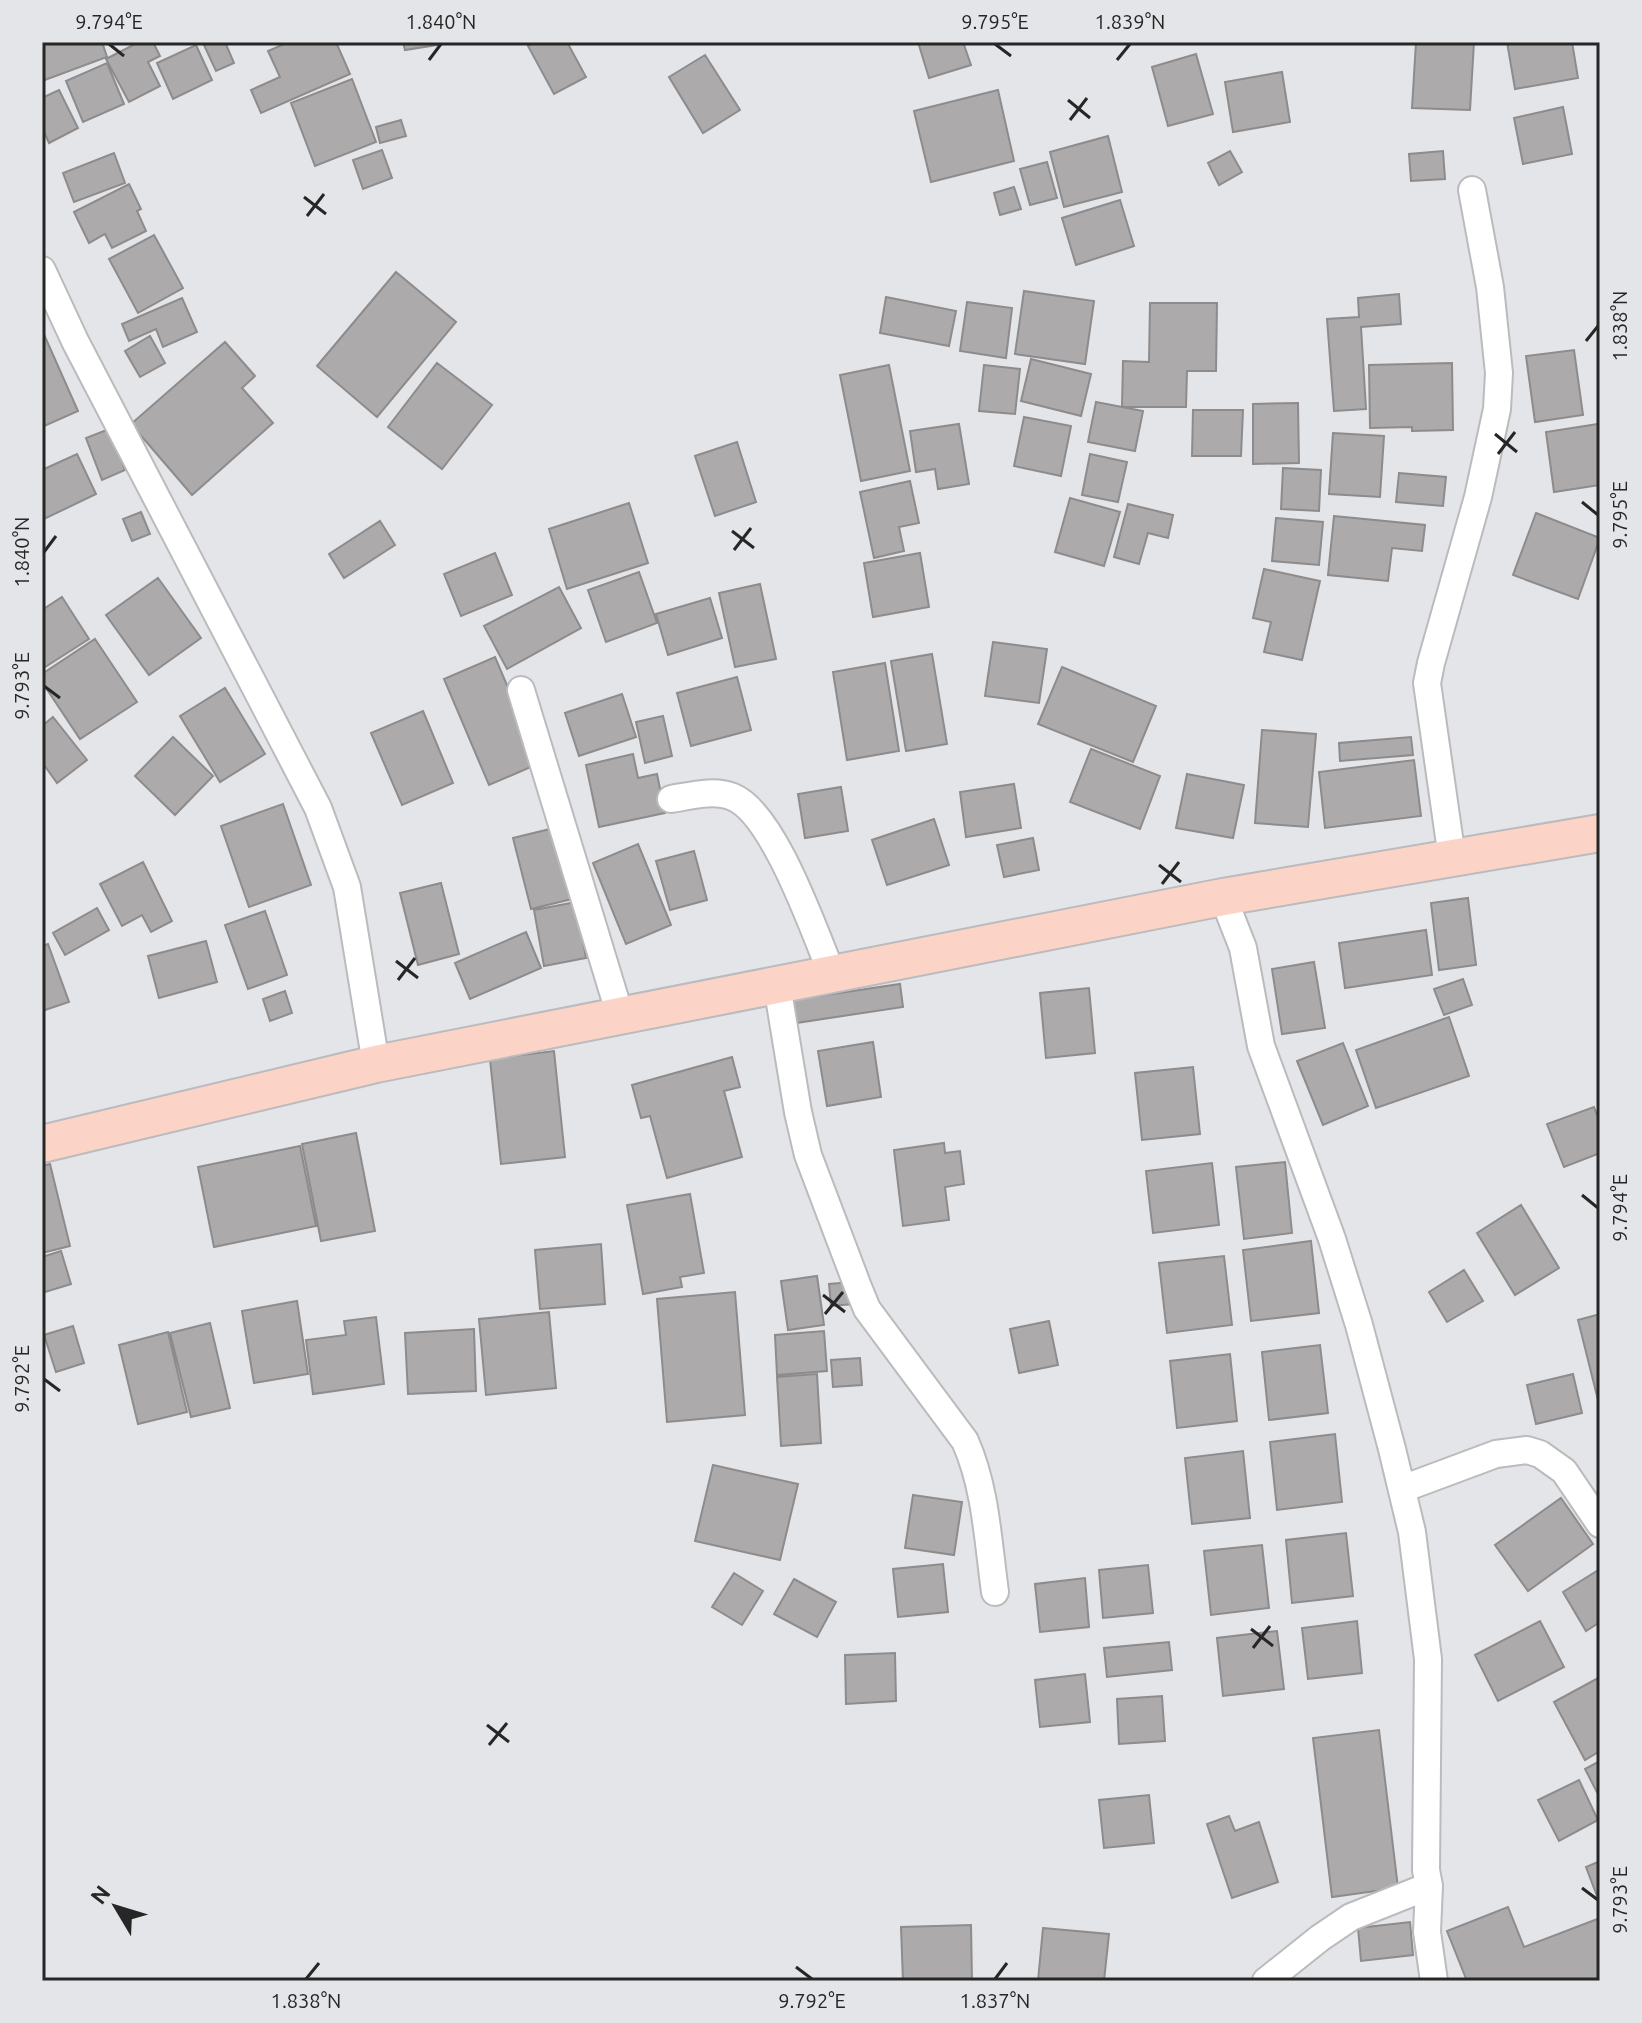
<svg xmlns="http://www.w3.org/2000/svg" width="1642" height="2023" viewBox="0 0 1642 2023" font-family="Ubuntu,sans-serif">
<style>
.building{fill:#adaaab;stroke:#8d8b8c;stroke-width:2}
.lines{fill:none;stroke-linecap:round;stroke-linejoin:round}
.street-casing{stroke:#bbbbbe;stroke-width:30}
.secondary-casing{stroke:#bbbbbe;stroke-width:40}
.street{stroke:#fff;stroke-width:26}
.secondary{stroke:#fbd4c7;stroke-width:36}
.ticks{fill:none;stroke:#262627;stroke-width:3}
.neatline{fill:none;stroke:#262627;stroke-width:3}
.ticks-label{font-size:20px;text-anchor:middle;fill:#262627}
</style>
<rect width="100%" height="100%" fill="#e4e5e8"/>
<path class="building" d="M42,42H102L107,57L42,81Z
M139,42H153L160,56L148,62L160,86L129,102L106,59Z
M211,42H225L234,63L216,71L204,45Z
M289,42H336L350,74L261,113L251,90L280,77L268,51Z
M403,42H444V44L405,50Z
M536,42H567L586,77L554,94L528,46Z
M918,42H963L971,65L929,78Z
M1416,42H1474L1470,110L1412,108Z
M1507,42H1572L1578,78L1515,89Z
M196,45L212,80L173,99L157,63Z
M1196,54L1213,114L1168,126L1152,67Z
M705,55L740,110L703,133L669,77Z
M107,63L124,104L83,122L66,81Z
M1282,72L1290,122L1233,132L1225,82Z
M352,79L376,142L315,166L291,103Z
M59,90L78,128L49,143L42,127V98Z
M998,90L1014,161L931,182L914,111Z
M1563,107L1572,154L1523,164L1514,118Z
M401,120L406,136L380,143L376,127Z
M1108,136L1122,192L1064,207L1050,152Z
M382,150L392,178L363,189L353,160Z
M1230,151L1242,172L1219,185L1208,163Z
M1443,151L1445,179L1411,181L1409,154Z
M114,153L125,183L74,202L63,173Z
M1047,162L1057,198L1030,205L1020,169Z
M129,184L141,209L137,211L146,231L112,248L105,234L89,243L74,212Z
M1014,187L1021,209L1000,215L994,193Z
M1120,200L1134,246L1076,265L1062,218Z
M154,235L183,288L138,313L109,259Z
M396,272L456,322L377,417L317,366Z
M1024,291L1094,301L1085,364L1015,354Z
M1399,294L1401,324L1361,327L1366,409L1334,411L1327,319L1359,317L1358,298Z
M886,297L956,311L949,346L880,333Z
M182,298L197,332L163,347L156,329L129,341L122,324Z
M967,302L1012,308L1006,358L960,351Z
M1150,303H1217L1216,371H1187L1186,407H1122L1123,361L1149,362Z
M42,330L78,411L42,427Z
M150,336L165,363L140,377L125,351Z
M225,342L255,376L242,388L273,423L192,495L131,424Z
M1574,350L1583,415L1535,422L1526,356Z
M1031,359L1091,374L1081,416L1021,401Z
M437,363L492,405L442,469L388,427Z
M1452,363L1453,430L1412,431V427L1370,428L1369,365Z
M889,365L910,471L861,481L840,375Z
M984,365L1020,369L1015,414L979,411Z
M1096,402L1143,411L1135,451L1088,442Z
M1298,403L1299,463L1253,464V404Z
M1193,410H1243L1241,456H1192Z
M1024,417L1071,426L1061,476L1014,466Z
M959,424L969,484L938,489L935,469L916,472L910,431Z
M1598,424L1600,485L1554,492L1546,432Z
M109,429L125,470L102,480L86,438Z
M1333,433L1384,436L1380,497L1329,494Z
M737,442L756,502L715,516L695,456Z
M77,454L96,494L42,520V470Z
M1090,454L1127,462L1118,502L1082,495Z
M1283,468L1321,470L1319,511L1281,509Z
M1399,473L1446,477L1443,506L1396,502Z
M910,481L919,523L899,527L904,551L874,558L860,492Z
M1070,498L1120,512L1104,566L1055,552Z
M629,503L648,563L567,589L549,529Z
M1128,504L1173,515L1168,538L1148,533L1139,564L1114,557Z
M141,512L150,534L132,541L123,519Z
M1536,513L1600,538L1578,599L1513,575Z
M1334,516L1425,525L1422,551L1392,548L1388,581L1328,575Z
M1276,518L1323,522L1319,565L1272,561Z
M380,521L395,545L344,578L329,554Z
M495,553L512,595L461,616L444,574Z
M920,553L929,607L873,617L864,563Z
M1264,569L1320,581L1302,660L1264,652L1271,622L1253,618Z
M639,572L657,623L606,642L588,590Z
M158,578L201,638L149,675L106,615Z
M760,584L776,659L735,667L719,593Z
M559,587L581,628L507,669L484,626Z
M62,597L89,639L42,669V610Z
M710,598L722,638L668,655L656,614Z
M95,639L137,702L80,739L42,682V674Z
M993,642L1047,649L1039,703L985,696Z
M932,654L947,744L906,751L891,661Z
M495,657L540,763L489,785L444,679Z
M885,663L899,751L847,760L833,672Z
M1062,667L1156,706L1133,762L1038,724Z
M737,677L751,730L691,746L677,693Z
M225,688L265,754L220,782L180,716Z
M622,694L636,737L579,756L565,713Z
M423,711L453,783L402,805L371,733Z
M663,716L672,756L645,763L636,722Z
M53,717L87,760L57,783L42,762V726Z
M1262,730L1316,734L1308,827L1255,823Z
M173,737L213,776L175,815L135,776Z
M1411,737L1413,755L1340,761L1339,743Z
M1091,749L1160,776L1140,829L1070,802Z
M633,754L638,778L657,774L665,813L599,827L586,765Z
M1414,760L1421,816L1325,828L1319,772Z
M1187,774L1244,785L1233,838L1176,828Z
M1014,784L1021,828L966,837L960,792Z
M841,787L848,831L805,838L798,794Z
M283,804L311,885L249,907L221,826Z
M934,819L949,865L887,885L872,840Z
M554,828L572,899L531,909L513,838Z
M1033,838L1039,870L1004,877L997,845Z
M638,844L671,925L626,944L593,863Z
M694,851L707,900L670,910L656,861Z
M143,862L172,921L151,932L142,915L122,926L100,884Z
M441,883L459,954L418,965L400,893Z
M1468,898L1476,965L1439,970L1431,903Z
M576,902L586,958L544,966L534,910Z
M97,908L109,930L65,955L53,933Z
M265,911L287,975L248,989L225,925Z
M1426,930L1432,975L1345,988L1339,943Z
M526,932L541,968L470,999L455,963Z
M206,941L217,982L159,998L148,956Z
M48,944L69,1002L42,1011V946Z
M1314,962L1325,1028L1282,1034L1272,969Z
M1463,979L1472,1005L1444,1015L1434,989Z
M900,984L903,1007L796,1023L792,1000Z
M1089,988L1095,1053L1046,1058L1040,993Z
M285,991L292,1013L270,1021L263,999Z
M1449,1017L1469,1076L1376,1108L1356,1050Z
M873,1042L881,1097L827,1106L818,1051Z
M1343,1043L1368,1106L1323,1125L1297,1061Z
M554,1051L565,1157L501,1164L490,1059Z
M732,1057L740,1087L724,1091L742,1157L667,1178L650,1116L641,1118L632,1085Z
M1193,1067L1200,1134L1142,1140L1135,1073Z
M1594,1107L1600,1123V1153L1564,1167L1547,1124Z
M356,1133L375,1231L321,1241L302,1144Z
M944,1143L945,1153L960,1151L964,1184L945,1187L949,1220L903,1226L894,1150Z
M300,1146L316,1226L214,1247L198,1167Z
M1285,1162L1292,1233L1244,1239L1236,1167Z
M1212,1163L1219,1225L1153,1233L1146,1171Z
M50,1164L70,1246L42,1253V1166Z
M690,1194L704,1273L680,1277L682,1287L643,1294L627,1205Z
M1521,1205L1559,1268L1515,1295L1477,1233Z
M1311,1241L1319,1313L1251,1321L1243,1250Z
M601,1244L605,1304L540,1309L535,1250Z
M61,1251L71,1284L42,1293V1257Z
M1224,1256L1232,1325L1167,1333L1159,1263Z
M1464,1270L1483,1301L1447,1322L1429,1292Z
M817,1276L824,1325L788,1330L781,1281Z
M853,1282L854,1304L831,1306L829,1284Z
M735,1292L745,1415L667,1422L657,1299Z
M297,1301L308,1374L254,1383L242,1311Z
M549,1312L556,1388L486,1395L479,1319Z
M1600,1314V1404H1599L1578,1320Z
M376,1317L384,1384L313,1394L306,1340L346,1335L344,1321Z
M1049,1321L1058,1365L1019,1373L1010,1329Z
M210,1323L230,1408L191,1417L170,1333Z
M73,1326L84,1363L56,1372L44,1335Z
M474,1329L476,1391L408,1394L405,1333Z
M824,1331L827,1371L777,1375L775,1335Z
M168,1332L187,1412L138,1424L119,1345Z
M1320,1345L1328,1413L1269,1420L1262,1352Z
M1230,1354L1237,1421L1177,1428L1170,1361Z
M860,1358L862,1385L833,1387L831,1360Z
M817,1374L821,1443L781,1446L777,1377Z
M1573,1374L1582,1413L1536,1424L1527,1385Z
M1335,1434L1342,1502L1277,1510L1270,1442Z
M1243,1451L1250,1518L1192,1524L1185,1458Z
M713,1465L798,1484L780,1560L695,1541Z
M913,1495L962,1502L954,1555L905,1548Z
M1561,1498L1593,1544L1528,1591L1495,1545Z
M1346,1533L1353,1596L1292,1603L1286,1540Z
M1262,1545L1269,1608L1211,1615L1204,1551Z
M943,1564L948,1612L898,1617L893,1569Z
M1148,1565L1153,1613L1103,1618L1099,1570Z
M1600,1569V1622L1586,1631L1563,1592Z
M734,1573L763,1591L742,1625L712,1607Z
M1085,1578L1089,1627L1040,1632L1035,1584Z
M794,1579L836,1602L817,1637L774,1614Z
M1357,1621L1362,1673L1308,1679L1302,1628Z
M1540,1621L1564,1667L1498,1701L1475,1655Z
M1277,1631L1284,1689L1223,1696L1217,1638Z
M1169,1642L1172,1670L1107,1677L1104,1648Z
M895,1653L896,1701L846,1704L845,1655Z
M1085,1674L1090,1722L1040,1727L1035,1680Z
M1600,1677V1751L1585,1760L1554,1702Z
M1162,1696L1165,1741L1119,1744L1117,1699Z
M1379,1730L1398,1888L1332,1897L1313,1738Z
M1600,1761V1798L1585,1769Z
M1579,1780L1598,1820L1559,1841L1538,1800Z
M1149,1795L1154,1843L1104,1848L1099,1800Z
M1229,1816L1235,1831L1259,1822L1278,1882L1232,1898L1207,1824Z
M1600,1861V1904L1586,1867Z
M1508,1907L1524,1947L1600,1918V1981H1467L1447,1931Z
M1410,1922L1413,1955L1361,1961L1358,1928Z
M971,1925L972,1981H903L901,1927Z
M1043,1928L1109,1934L1104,1981H1038Z"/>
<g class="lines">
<g class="street-casing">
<path id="street" d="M42,270L75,341L318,808L347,887L376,1064
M521,690L620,1015
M671,799C690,796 714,789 733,797C774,814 814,931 832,974
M1452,858L1427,683L1431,663L1478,497L1497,409L1499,373L1490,287L1472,190
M1223,897L1243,948L1261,1046L1332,1239L1359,1325L1392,1449L1412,1532L1428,1659L1426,1870L1429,1886L1427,1932L1434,1981
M777,985L798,1112L808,1155L858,1287L867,1309L965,1441C986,1488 988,1542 995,1592
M1402,1489L1496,1454L1527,1450L1540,1454L1564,1471L1600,1524
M1266,1981L1320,1938L1351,1917L1429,1886"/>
</g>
<g class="secondary-casing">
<path id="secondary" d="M42,1144L376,1064L1223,897L1600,833"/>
</g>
<use href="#street" class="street"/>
<use href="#secondary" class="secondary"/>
</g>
<path class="ticks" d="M109,44L124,56M995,44L1011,56M429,60L441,44M1117,60L1130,44M1068,100L1090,118M1070,120L1087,98M304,197L326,214M307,216L324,194M1586,341L1598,326M1495,434L1517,452M1498,454L1515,432M1582,502L1598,515M732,531L754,548M734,550L751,528M44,552L56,536M44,686L60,698M1159,865L1181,882M1162,884L1179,862M396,961L418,978M398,980L415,958M1582,1195L1598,1208M823,1295L845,1312M825,1314L843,1292M44,1379L60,1391M1251,1629L1273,1646M1253,1648L1270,1626M487,1725L509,1742M489,1745L507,1723M1582,1888L1598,1900M796,1967L812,1979M306,1979L319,1963M995,1979L1007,1963"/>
<rect width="1642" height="2023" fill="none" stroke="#e4e5e8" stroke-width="88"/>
<g transform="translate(116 1907) rotate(308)" stroke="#e4e5e8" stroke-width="6" paint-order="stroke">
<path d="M0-6L14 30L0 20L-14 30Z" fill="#262627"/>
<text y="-12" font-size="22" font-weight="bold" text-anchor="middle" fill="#262627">N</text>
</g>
<rect x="44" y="44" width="1554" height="1935" class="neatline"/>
<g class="ticks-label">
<text x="109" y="29">9.794°E</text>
<text x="441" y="29">1.840°N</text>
<text x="995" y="29">9.795°E</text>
<text x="1130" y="29">1.839°N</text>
<text transform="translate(1620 326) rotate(-90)" y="7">1.838°N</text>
<text transform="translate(1620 515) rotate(-90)" y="7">9.795°E</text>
<text transform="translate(22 552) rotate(-90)" y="7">1.840°N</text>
<text transform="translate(22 686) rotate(-90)" y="7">9.793°E</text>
<text transform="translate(1620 1208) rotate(-90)" y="7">9.794°E</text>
<text transform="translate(22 1379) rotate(-90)" y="7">9.792°E</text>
<text transform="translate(1620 1900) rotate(-90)" y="7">9.793°E</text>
<text x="306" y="2008">1.838°N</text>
<text x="812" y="2008">9.792°E</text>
<text x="995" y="2008">1.837°N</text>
</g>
</svg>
